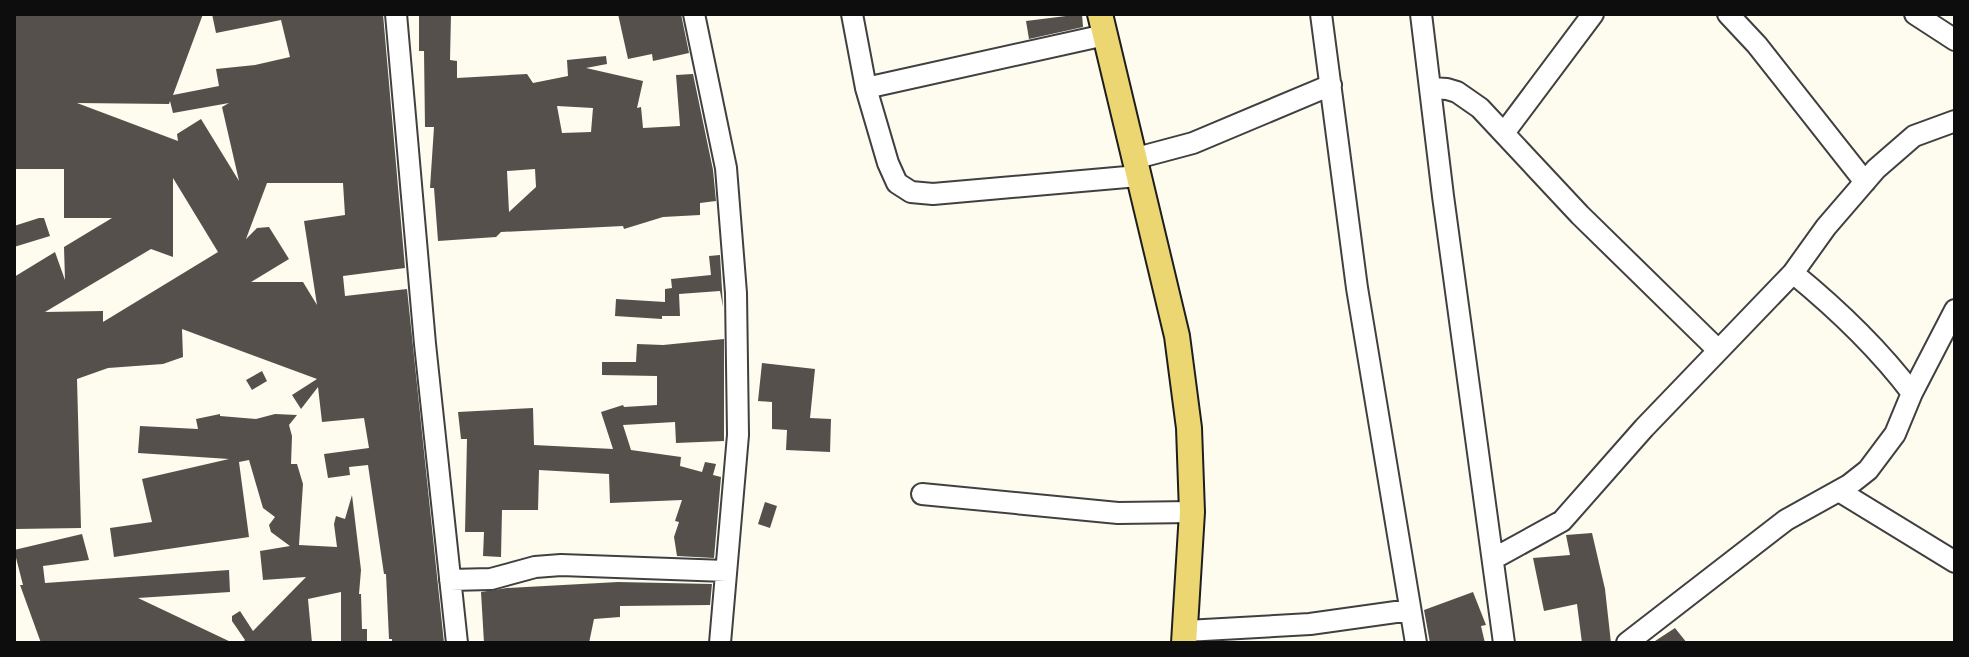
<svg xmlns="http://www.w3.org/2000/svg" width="1969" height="657" viewBox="0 0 1969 657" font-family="Lora,serif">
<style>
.building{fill:#55504b;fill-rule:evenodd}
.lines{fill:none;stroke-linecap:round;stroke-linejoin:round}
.minor-casing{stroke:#404040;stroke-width:24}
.major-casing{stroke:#1e1e1e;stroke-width:28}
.minor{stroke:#fff;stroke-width:20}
.major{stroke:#ebd672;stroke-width:24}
</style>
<rect width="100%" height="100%" fill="#fdfcef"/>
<path class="building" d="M14,14H203L173,95L219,86L216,69L255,65L290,57L281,20L216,33L212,14H383L405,268L343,276L345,296L407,289L444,643H392V639H389L386,574H384L368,465L349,467L350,475L328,478L324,454L369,448L364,418L322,422L318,387L301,409L292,395L317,379L182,329L183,357L163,364L108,368L77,379L81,528L16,529L14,277L55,252L65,280L64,247L112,218H64V169H14ZM170,101L173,113L229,103L222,107L239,181L201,119L177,134L178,141L77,103L169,104ZM173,178L218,252L103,322V311L45,312L151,249L173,257ZM267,183H343L345,215L304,221L317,305L303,282H251L289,259L269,227L257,228L246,239Z
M419,14H451L450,60L457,61V78L527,74L533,83L568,76L567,60L606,56L607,64L586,68L643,81L637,108L641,107L643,128L680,126L676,75L693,74L713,170L716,201L700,203V215L663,217L624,229L623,226L501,232L496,237L438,241L434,188H430L434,127H425L424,51H419ZM557,106L593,108L591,132L562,133ZM535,169L536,187L509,212L507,171Z
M618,14H681L689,53L653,61L652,54L628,59Z
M1082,14L1083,27L1029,39L1026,21Z
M39,218H44L50,236L14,247V226Z
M720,255L723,307L720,291L679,294L680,316H662V319L615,316L616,299L665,302V289L672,288L671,279L711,275L709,256Z
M724,339V441L676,443L675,422L623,425L631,450L681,457L680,466L702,472L705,462L716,464L713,475L721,477L714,558L677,556L674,537L679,522L675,521L682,500L610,503L609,474L539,470L538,510H502L501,557L483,556L484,532H465L467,439H461L458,412L533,408L534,445L613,449L601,412L623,405L624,407L657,405V376L602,375V362H636L637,344L663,345Z
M762,363L815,369L810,418L831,419L830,452L786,450L787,430L772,429V402L758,401Z
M262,371L267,381L252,390L246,380Z
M220,414V416L256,419L275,414L297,415L289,425L292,436L291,464H297L303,484L299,545L337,547L334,524L336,516L345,519L352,495L361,570L359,594H361L362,629H367V643H341V592L308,599L312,643H242L245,640L232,621V616L240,611L253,631L306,577L263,580L260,551L290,546L271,532L269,525L275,517L263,508L249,460L239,462L249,537L114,557L110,528L152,522L142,479L229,459L138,453L140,426L198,429L196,419Z
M765,502L777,506L770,528L758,524Z
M1592,533L1605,589L1611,643H1582L1577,604L1544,611L1533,558L1570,555L1566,535Z
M82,534L89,560L43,566L45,583L229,570L230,592L138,598L233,643H41L20,585H23L14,550Z
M618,582L712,584L710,605L620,606V617L594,619L589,643H484L481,592L507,588Z
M1473,592L1486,625L1481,626L1485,643H1430L1424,610Z
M1675,628L1687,643H1652Z"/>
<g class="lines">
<g class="minor-casing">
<path id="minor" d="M396,14L425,344L457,643
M694,14L726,168L736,293L738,435L720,643
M852,14L866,88L888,163L897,183L911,192L933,194L1138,176
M1321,14L1357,288L1416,643
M1421,14L1443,196L1504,643
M1728,14L1757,45L1865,182
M1915,14L1955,40
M866,88L1105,35
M1430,88L1447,89L1457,92L1480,108L1580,215L1718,350
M1504,133L1593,14
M1133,159L1193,143L1331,85
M1793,273C1837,309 1878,348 1912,393
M1839,491L1955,562
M922,494L1118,513L1192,512
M1493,559L1562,521L1644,428L1793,273L1826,227L1876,169L1914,136L1955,121
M450,580L491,579L535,567L561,565L726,571
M1186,631L1310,624L1410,610
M1627,643L1786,520L1849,485L1868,470L1895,434L1912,393L1955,310"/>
</g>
<g class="major-casing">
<path id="major" d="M1100,14L1177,336L1189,428L1192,512L1184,643"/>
</g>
<use href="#minor" class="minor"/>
<use href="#major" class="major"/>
</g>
<rect width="1969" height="657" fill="none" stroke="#0d0d0d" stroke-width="32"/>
</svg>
